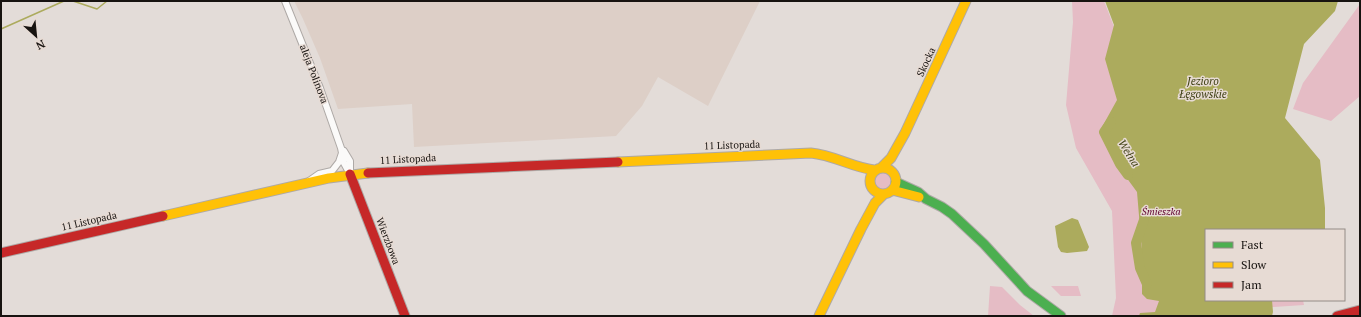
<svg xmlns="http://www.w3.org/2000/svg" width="1361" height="317" viewBox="0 0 1361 317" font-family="'PT Serif',serif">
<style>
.built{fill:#ddcfc7}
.green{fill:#e5bcc5}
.water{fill:#acab5d}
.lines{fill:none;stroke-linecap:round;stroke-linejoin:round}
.stream{stroke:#acab5d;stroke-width:1.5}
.river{stroke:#acab5d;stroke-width:10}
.street-casing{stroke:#aea9a6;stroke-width:8}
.fast-casing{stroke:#aea9a6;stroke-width:11}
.slow-casing{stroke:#aea9a6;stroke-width:11}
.jam-casing{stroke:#aea9a6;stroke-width:11}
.street{stroke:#fbfaf9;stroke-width:6}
.fast{stroke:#4caf50;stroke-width:9}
.slow{stroke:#ffc107;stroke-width:9}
.jam{stroke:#c62828;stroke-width:9}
.labels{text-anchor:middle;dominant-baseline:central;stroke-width:3;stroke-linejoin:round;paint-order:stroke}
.street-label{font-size:10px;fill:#171310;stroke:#e7dbd4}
.park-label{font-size:10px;font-style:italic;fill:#610431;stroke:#e7dbd4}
.water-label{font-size:11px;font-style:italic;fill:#414216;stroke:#e7dbd4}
</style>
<rect width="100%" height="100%" fill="#e3dcd8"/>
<path class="built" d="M294,1H760L708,106L658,77L642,106L616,136L414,147L412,104L338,109L320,58L303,19Z"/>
<path class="green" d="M1072,1H1104L1118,37L1206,230V300H1303L1304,305L1139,316H1112L1116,298L1112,211L1076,148L1066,105L1073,22Z
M1360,4V96L1331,121L1293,109L1303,83Z
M873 181a10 10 0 1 1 20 0a10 10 0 1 1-20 0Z
M990,286L1002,287L1020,305L1034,316H988Z
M1051,286H1078L1081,296H1061Z"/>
<path class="water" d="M1105,1H1338L1335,11L1304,44L1285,118L1320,160L1325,208V230H1206V300H1272L1273,312L1272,316H1139L1140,313L1155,312L1159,301L1147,299L1142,294V251L1137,192L1126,177L1102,127L1117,100L1105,59L1114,25Z
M1072,218L1078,220L1089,247L1087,251L1067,253L1061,252L1058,247L1055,226Z"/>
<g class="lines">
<path class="stream" d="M73,1L97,9L107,1
M1,29L64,1"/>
<path class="river" d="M1111,122L1104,132L1120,164L1128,175
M1144,220L1136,243L1140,268L1147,284"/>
<g class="street-casing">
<path id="street" d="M285,1L320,88L341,148L344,163L350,174
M344,151L350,161V172
M309,181L319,174L332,171L339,162L342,153"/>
</g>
<g class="fast-casing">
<path id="fast" d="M896,182L918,192L926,199L942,207L952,214L984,244L1027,291L1061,316"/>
</g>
<g class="slow-casing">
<path id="slow" d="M618,162L811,153C833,155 852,167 874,170
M882,167L891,158L905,133L966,1
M870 181a13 13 0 1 1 26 0a13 13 0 1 1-26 0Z
M892,190L919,197
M163,216L329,178L368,173
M819,316L861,229L875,203L884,194"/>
</g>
<g class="jam-casing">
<path id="jam" d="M368,173L618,162
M350,174L405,316
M1,253L163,216
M1337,316L1360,310"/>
</g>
<use href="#street" class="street"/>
<use href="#fast" class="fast"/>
<use href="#slow" class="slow"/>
<use href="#jam" class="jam"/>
</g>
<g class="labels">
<g class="street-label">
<text transform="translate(926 62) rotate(-65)">Skocka</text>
<text transform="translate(314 74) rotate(69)">aleja Polinova</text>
<text transform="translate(732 145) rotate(-2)">11 Listopada</text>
<text transform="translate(408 159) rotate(-3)">11 Listopada</text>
<text transform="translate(89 221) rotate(-13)">11 Listopada</text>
<text transform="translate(388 241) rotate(69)">Wierzbowa</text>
</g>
<g class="park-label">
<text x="1161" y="211">Śmieszka</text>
</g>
<g class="water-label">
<text x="1203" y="81">Jezioro<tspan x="1203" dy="13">Łęgowskie</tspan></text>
<text transform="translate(1129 153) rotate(58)">Wełna</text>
</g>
</g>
<rect width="1361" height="317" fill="none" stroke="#171310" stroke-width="4"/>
<rect x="1205" y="229" width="140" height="72" fill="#e7dbd4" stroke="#948b86"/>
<rect x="1213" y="242" width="20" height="6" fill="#4caf50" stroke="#948b86"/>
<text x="1241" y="249" font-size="12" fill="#171310">Fast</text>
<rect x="1213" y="262" width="20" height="6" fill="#ffc107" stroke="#948b86"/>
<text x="1241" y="269" font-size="12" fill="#171310">Slow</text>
<rect x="1213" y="282" width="20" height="6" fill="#c62828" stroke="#948b86"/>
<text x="1241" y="289" font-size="12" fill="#171310">Jam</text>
<g transform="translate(36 36) rotate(153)" stroke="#e7dbd4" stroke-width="3" paint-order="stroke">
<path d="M0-3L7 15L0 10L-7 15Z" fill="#171310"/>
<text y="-6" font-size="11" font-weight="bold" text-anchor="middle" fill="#171310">N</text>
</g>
</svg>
